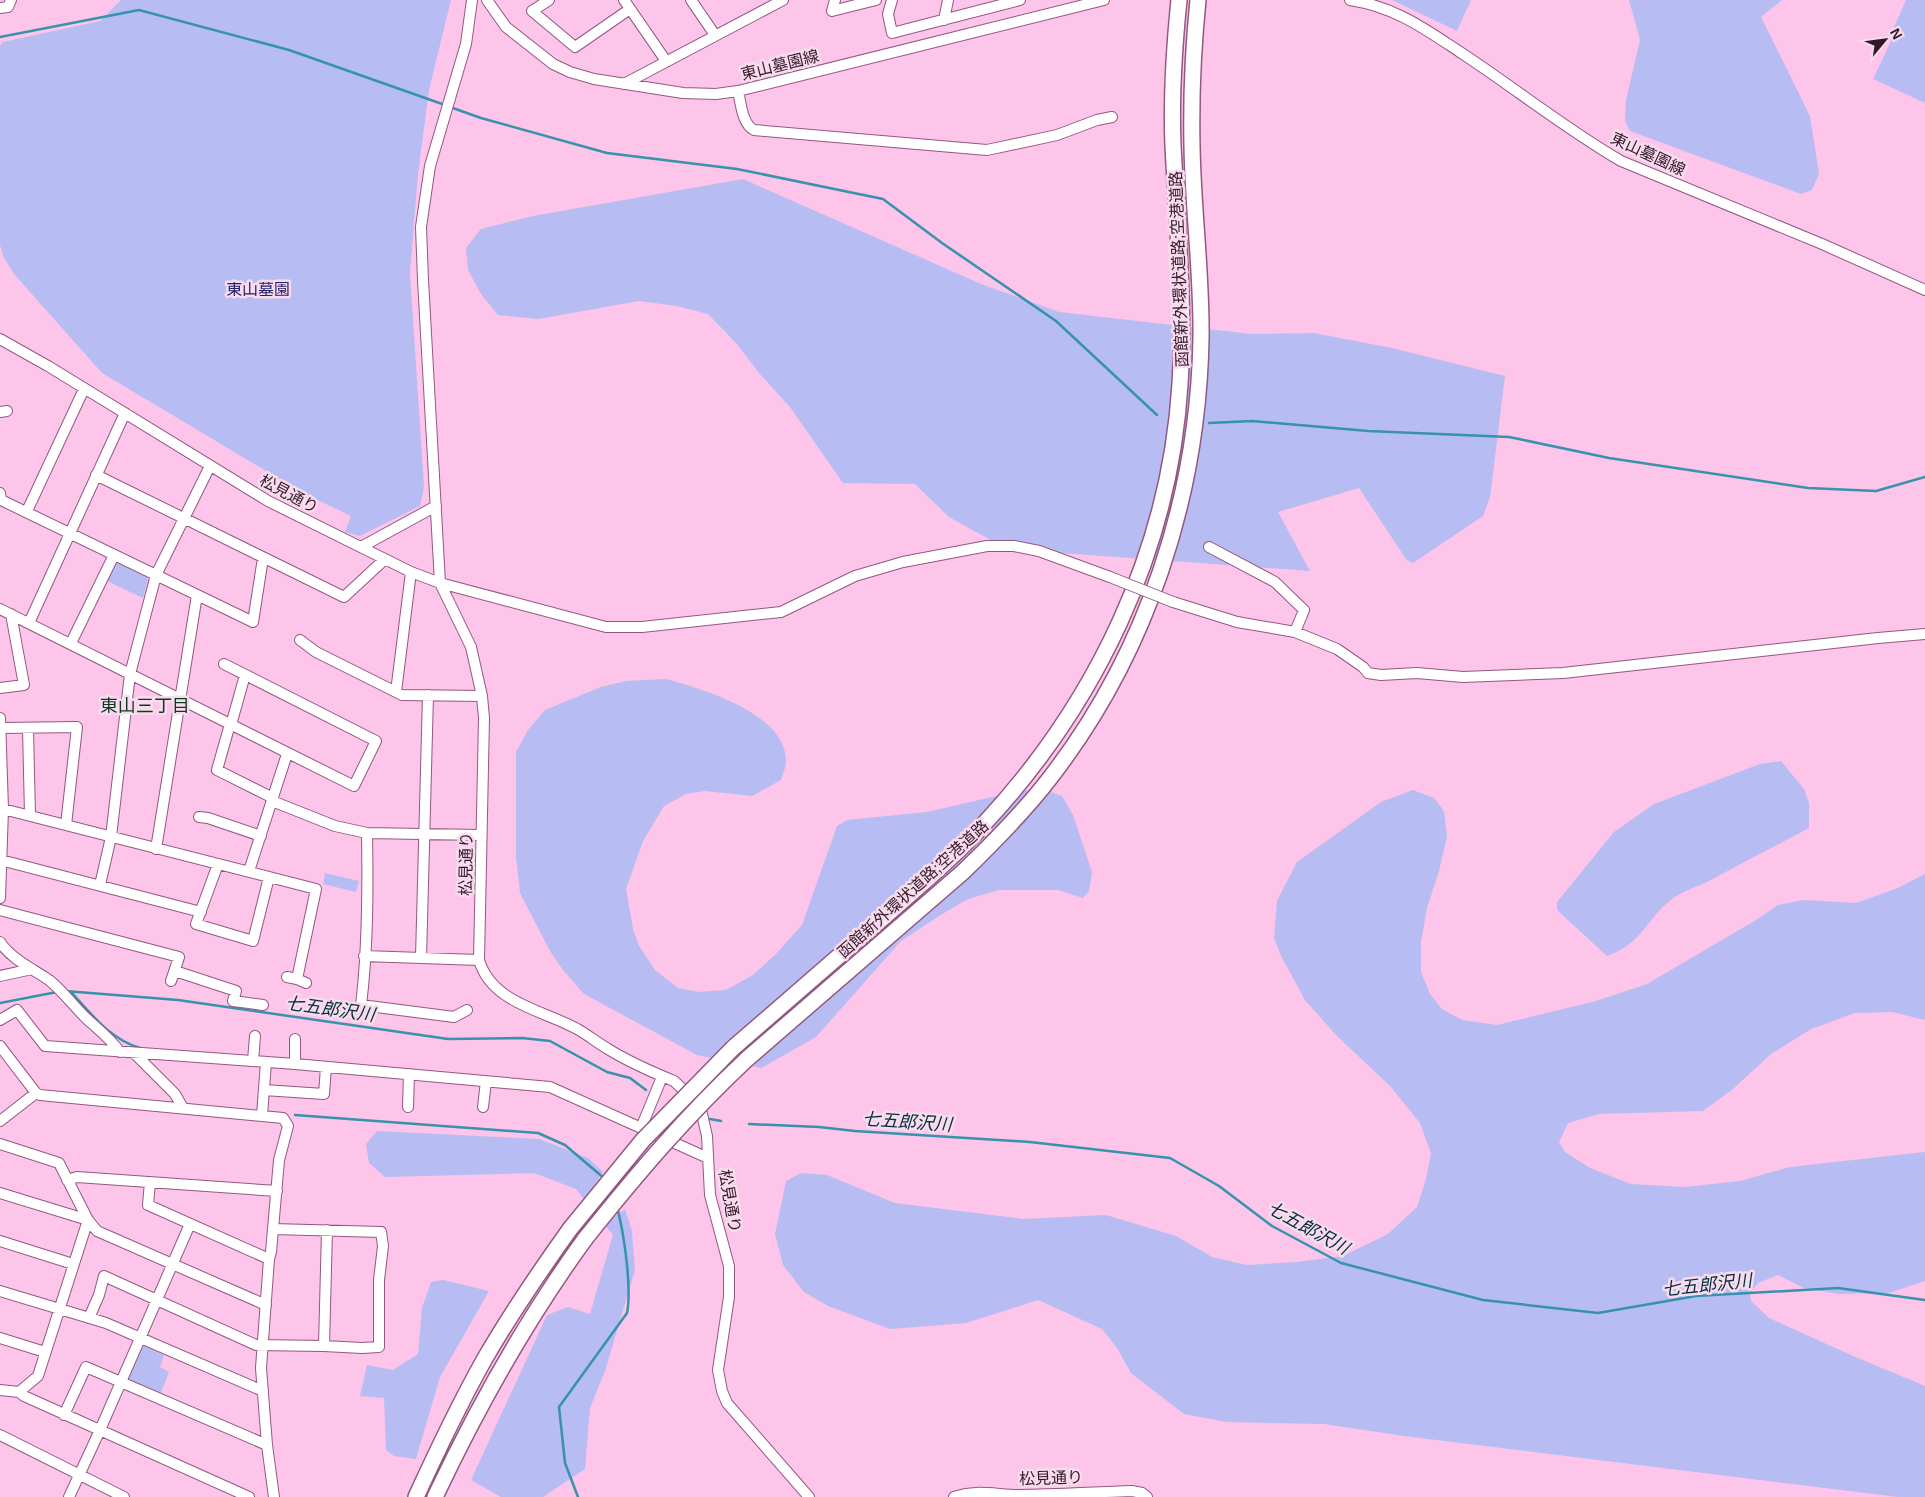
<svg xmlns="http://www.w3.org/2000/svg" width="1925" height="1497" viewBox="0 0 1925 1497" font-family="Arial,'Noto Sans JP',sans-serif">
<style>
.green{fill:#b7bdf3}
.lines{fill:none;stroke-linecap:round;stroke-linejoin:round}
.stream{stroke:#3792ac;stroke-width:2.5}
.minor-casing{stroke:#945781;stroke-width:12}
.highway-casing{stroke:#945781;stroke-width:18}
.minor{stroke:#fff;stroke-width:10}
.highway{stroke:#fff;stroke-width:15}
.minor-bridge-casing{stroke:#945781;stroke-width:12;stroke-linecap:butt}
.highway-bridge-casing{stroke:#945781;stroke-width:18;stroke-linecap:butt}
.minor-bridge{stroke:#fff;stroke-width:10}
.highway-bridge{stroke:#fff;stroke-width:15}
.labels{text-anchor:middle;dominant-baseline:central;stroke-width:5;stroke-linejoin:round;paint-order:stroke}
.street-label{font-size:16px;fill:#32192a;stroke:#f8dcee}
.park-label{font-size:16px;fill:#26216a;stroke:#f8dcee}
.neighbourhood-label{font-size:18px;fill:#0c3824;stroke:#f8dcee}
.water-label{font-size:18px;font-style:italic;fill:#042f3b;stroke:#f8dcee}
</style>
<rect width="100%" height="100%" fill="#fcc5e9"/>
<path class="green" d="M121,0H451L429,90L418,174L410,273L424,487L420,506L360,536L345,532L351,516L303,493L102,373L14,274L3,256L0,245V46L3,42L100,21Z
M1392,0H1471L1457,31Z
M1629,0H1782L1761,17L1810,116L1819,174L1812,190L1801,194L1630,131L1625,121L1626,100L1640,40Z
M1906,0H1925V103L1873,79L1894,35V27Z
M743,179L981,284L1059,312L1251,334L1314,333L1392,348L1505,376L1490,497L1483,516L1413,563L1406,559L1359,488L1278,512L1310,571L1007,549L949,517L915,484L843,483L790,407L759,373L737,344L708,314L677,306L639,301L538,319L498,315L481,294L468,270L466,248L481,229L533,216Z
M119,563L146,576L148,580L143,598L107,581L115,564Z
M666,679C702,689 786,713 786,761C786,767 783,774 781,780L752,796L705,791L686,794L664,806L643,841L626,889L633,929L639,946L655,970L678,988L699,992L726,990L753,975L775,955L802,925L837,826L847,820L927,812L1014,792L1043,789L1062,796L1073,815L1092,872L1089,891L1083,898L1058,890H999L968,899L939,916L901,941L816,1037L761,1068L697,1055L584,994L563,970L550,951L520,893L516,857V752L528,730L545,710L601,687L626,681Z
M1781,761L1804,789L1809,803V828C1775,846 1741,864 1707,882C1696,887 1682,891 1672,899C1645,920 1643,943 1607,956L1557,910V902L1614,832L1654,804L1760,764Z
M1413,790L1434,798L1444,811L1447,837L1439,871L1427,908L1421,942V972L1430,994L1442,1009L1462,1020L1497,1025L1596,1001L1647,984L1756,920L1778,905L1803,900L1856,903L1898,888L1925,874V1020L1892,1012L1855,1013L1811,1029L1771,1054L1733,1089L1703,1111L1599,1114L1568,1123L1559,1142L1565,1152L1590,1168L1631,1184L1685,1187L1740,1181L1790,1167L1925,1152V1281L1889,1293L1838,1294L1804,1288L1778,1275L1758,1283L1750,1293L1751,1301L1769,1318L1853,1356L1925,1386V1497H1898L1404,1436L1324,1424L1227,1422L1184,1414L1131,1373L1117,1348L1102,1329L1038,1300L966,1323L890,1329L828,1306L804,1292L783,1265L775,1234L786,1181L801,1173L827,1175L895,1203L1024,1219L1106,1215L1176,1236L1212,1257L1247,1265L1297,1262L1343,1256L1388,1234L1417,1207L1426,1179L1431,1153L1420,1123L1391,1087L1336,1035L1305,1000L1281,956L1274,938L1277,901L1297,862L1381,802Z
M325,873L359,881L356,892L323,884Z
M377,1131L539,1139L588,1158L603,1172L589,1193L614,1217L625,1209L632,1231L635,1270L605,1371L590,1408L585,1469L543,1497H501L471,1480L547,1315L568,1307L590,1314L613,1235L576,1189L534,1173L385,1177L369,1163L366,1144Z
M443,1280L489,1291L440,1377L416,1459L394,1456L386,1450L384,1398L360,1396L367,1365L393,1370L418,1354L422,1308L431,1282Z
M144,1346L164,1355L160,1367L169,1372L160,1395L129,1382L127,1378L140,1348Z"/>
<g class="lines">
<path class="stream" d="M0,37L139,10L289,50L445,105
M450,107L481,118L607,153L737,169L883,199L942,243L1056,321L1157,415
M1209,423L1252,421L1368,431L1509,437L1609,458L1808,488L1876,491L1925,477
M65,991L178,1000L448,1039L522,1038L550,1041L607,1072L630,1078L646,1090
M72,993C92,1015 110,1039 140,1048
M0,1003L57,992
M295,1115L538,1133L565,1145L605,1179
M710,1119L721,1121
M749,1124L819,1127L855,1131L1030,1142L1170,1158L1219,1186L1272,1226L1341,1263L1483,1300L1598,1313L1696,1296L1838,1288L1925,1300
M578,1497L565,1463L559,1407L627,1313C632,1288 624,1233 617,1207"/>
<g class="minor-casing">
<path id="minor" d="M472,0L466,44L430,166L421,227L423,280L440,583L606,627H642L781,612L855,576L903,562L987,546H1014L1039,551L1110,577
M487,0L506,27L553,64L570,72L594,79L683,93L716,94L738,91L1104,0
M549,0L532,11L575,47L630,9
M624,0L666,61
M691,0L715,35
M835,0L832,11L876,0
M892,0L888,14L892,33L1020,0
M1350,0C1396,7 1425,29 1463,54C1516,89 1566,129 1621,161L1822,244L1925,290
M0,8L8,7L11,0
M944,20L948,0
M624,84L783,0
M738,91C741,103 742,124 754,130L987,150L1057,135L1097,120L1112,117
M0,339L48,366L268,501L411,572L440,583L471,647L482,696L484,718L479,960C492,1004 544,1010 579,1030C589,1036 598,1043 608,1049C629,1062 652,1072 674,1081L689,1095L702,1114L707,1136L710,1195L729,1266V1297L718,1370L722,1391L727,1403L809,1497
M0,412L7,411
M96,475L344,597L385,559
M0,493L1,500L253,622L263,558
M27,511L84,389
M361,547L436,506
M1209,547L1275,582L1304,610L1295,632
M1173,602L1237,622L1295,632L1337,649L1363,667L1368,673L1381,675L1417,673L1463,677L1563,673L1878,638L1925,634
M0,609L354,786L376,741L224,664
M29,623L125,413
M300,640L316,652L402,695L482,696
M71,643L114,555
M0,688L24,685L11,614
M396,692L411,572
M0,718L3,809L0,898
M230,724L217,770L273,798
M231,725L245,675
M1,728L77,727L66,825
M28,728L30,815
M272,801L335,826L367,833L481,835
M3,809L316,889L297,979
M199,817L208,818L261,836
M367,833C368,890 368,948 361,1005L454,1017L467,1010
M156,849L197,595
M1,860L201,912
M218,864L196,924L253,941L269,877
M249,871L287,754
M100,885L111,837L130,674L156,575L210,466
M0,910L179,957L171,981
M0,942C11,959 33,969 49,980C64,992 74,1007 87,1019C99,1030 111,1039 120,1052
M364,956L479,960
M421,958L428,695
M175,971L236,991L233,1001L263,1005
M0,976L32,969
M287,977L297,979L306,983
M0,1020L17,1010L45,1046L295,1064L550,1087L708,1158
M0,1046L36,1093L40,1095L283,1118L288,1126L279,1160L271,1252L269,1259L261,1368L267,1445L274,1497
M134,1053L175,1094L183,1108
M253,1061L255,1036
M295,1064V1039
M264,1090L324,1094L326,1067
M408,1107L409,1074
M483,1107L486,1081
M262,1115L266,1062
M0,1121L36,1093
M641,1128L662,1077
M0,1144L59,1163L88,1220L38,1376L19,1392L0,1390
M67,1180L77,1177L277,1191
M150,1182L148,1205L269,1259
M0,1193L88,1220L97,1231L266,1305
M273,1229L381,1232L383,1246L379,1280V1347L362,1348L324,1346
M0,1241L73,1264
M0,1291L106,1323L263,1391
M89,1318L99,1295L104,1276L256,1345L324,1346L327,1230
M0,1338L45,1352
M19,1392L24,1396L249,1497
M64,1415L86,1367L267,1445
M0,1435L124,1497
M69,1497L100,1430L190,1224
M954,1497C976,1489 997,1495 1019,1495C1057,1495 1094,1492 1132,1491L1142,1493L1147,1497"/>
</g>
<g class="highway-casing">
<path id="highway" d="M733,1048C783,1004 834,960 885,916C918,887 953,858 983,825C1096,704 1170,550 1180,384C1185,304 1177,225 1173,146C1171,97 1174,49 1179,0
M747,1059L963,872C994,842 1024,812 1050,778C1147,653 1198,497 1201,339C1202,275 1193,211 1192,146C1191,97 1193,49 1198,0
M416,1497C437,1451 459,1405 484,1360C510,1315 540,1271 570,1229
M435,1497C478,1406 526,1320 585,1239"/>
</g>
<use href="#minor" class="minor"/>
<use href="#highway" class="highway"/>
<g class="minor-bridge-casing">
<path id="minor-bridge" d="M1110,577L1173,602"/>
</g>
<g class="highway-bridge-casing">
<path id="highway-bridge" d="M570,1229L643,1140L733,1048
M585,1239C636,1175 686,1116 747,1059"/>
</g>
<use href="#minor-bridge" class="minor-bridge"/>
<use href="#highway-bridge" class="highway-bridge"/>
</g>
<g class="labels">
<g class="street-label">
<text transform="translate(780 65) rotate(-14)">東山墓園線</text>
<text transform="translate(1648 154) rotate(25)">東山墓園線</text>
<text transform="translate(1179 269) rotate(-92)">函館新外環状道路;空港道路</text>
<text transform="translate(289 494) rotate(28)">松見通り</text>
<text transform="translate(466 864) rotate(-89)">松見通り</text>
<text transform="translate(913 889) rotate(-42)">函館新外環状道路;空港道路</text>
<text transform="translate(730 1201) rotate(80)">松見通り</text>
<text transform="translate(1051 1478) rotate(-2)">松見通り</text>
</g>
<g class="park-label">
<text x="258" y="289">東山墓園</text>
</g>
<g class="neighbourhood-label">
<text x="145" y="706">東山三丁目</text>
</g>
<g class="water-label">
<text transform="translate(330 1009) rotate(8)">七五郎沢川</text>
<text transform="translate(907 1122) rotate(4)">七五郎沢川</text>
<text transform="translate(1308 1228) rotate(29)">七五郎沢川</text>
<text transform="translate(1707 1285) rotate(-6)">七五郎沢川</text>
</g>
</g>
<g transform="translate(1885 40) rotate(61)" stroke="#f8dcee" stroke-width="4" paint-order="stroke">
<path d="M0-4L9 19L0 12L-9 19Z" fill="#32192a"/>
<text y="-8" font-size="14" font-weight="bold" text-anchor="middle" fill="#32192a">N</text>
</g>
</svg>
